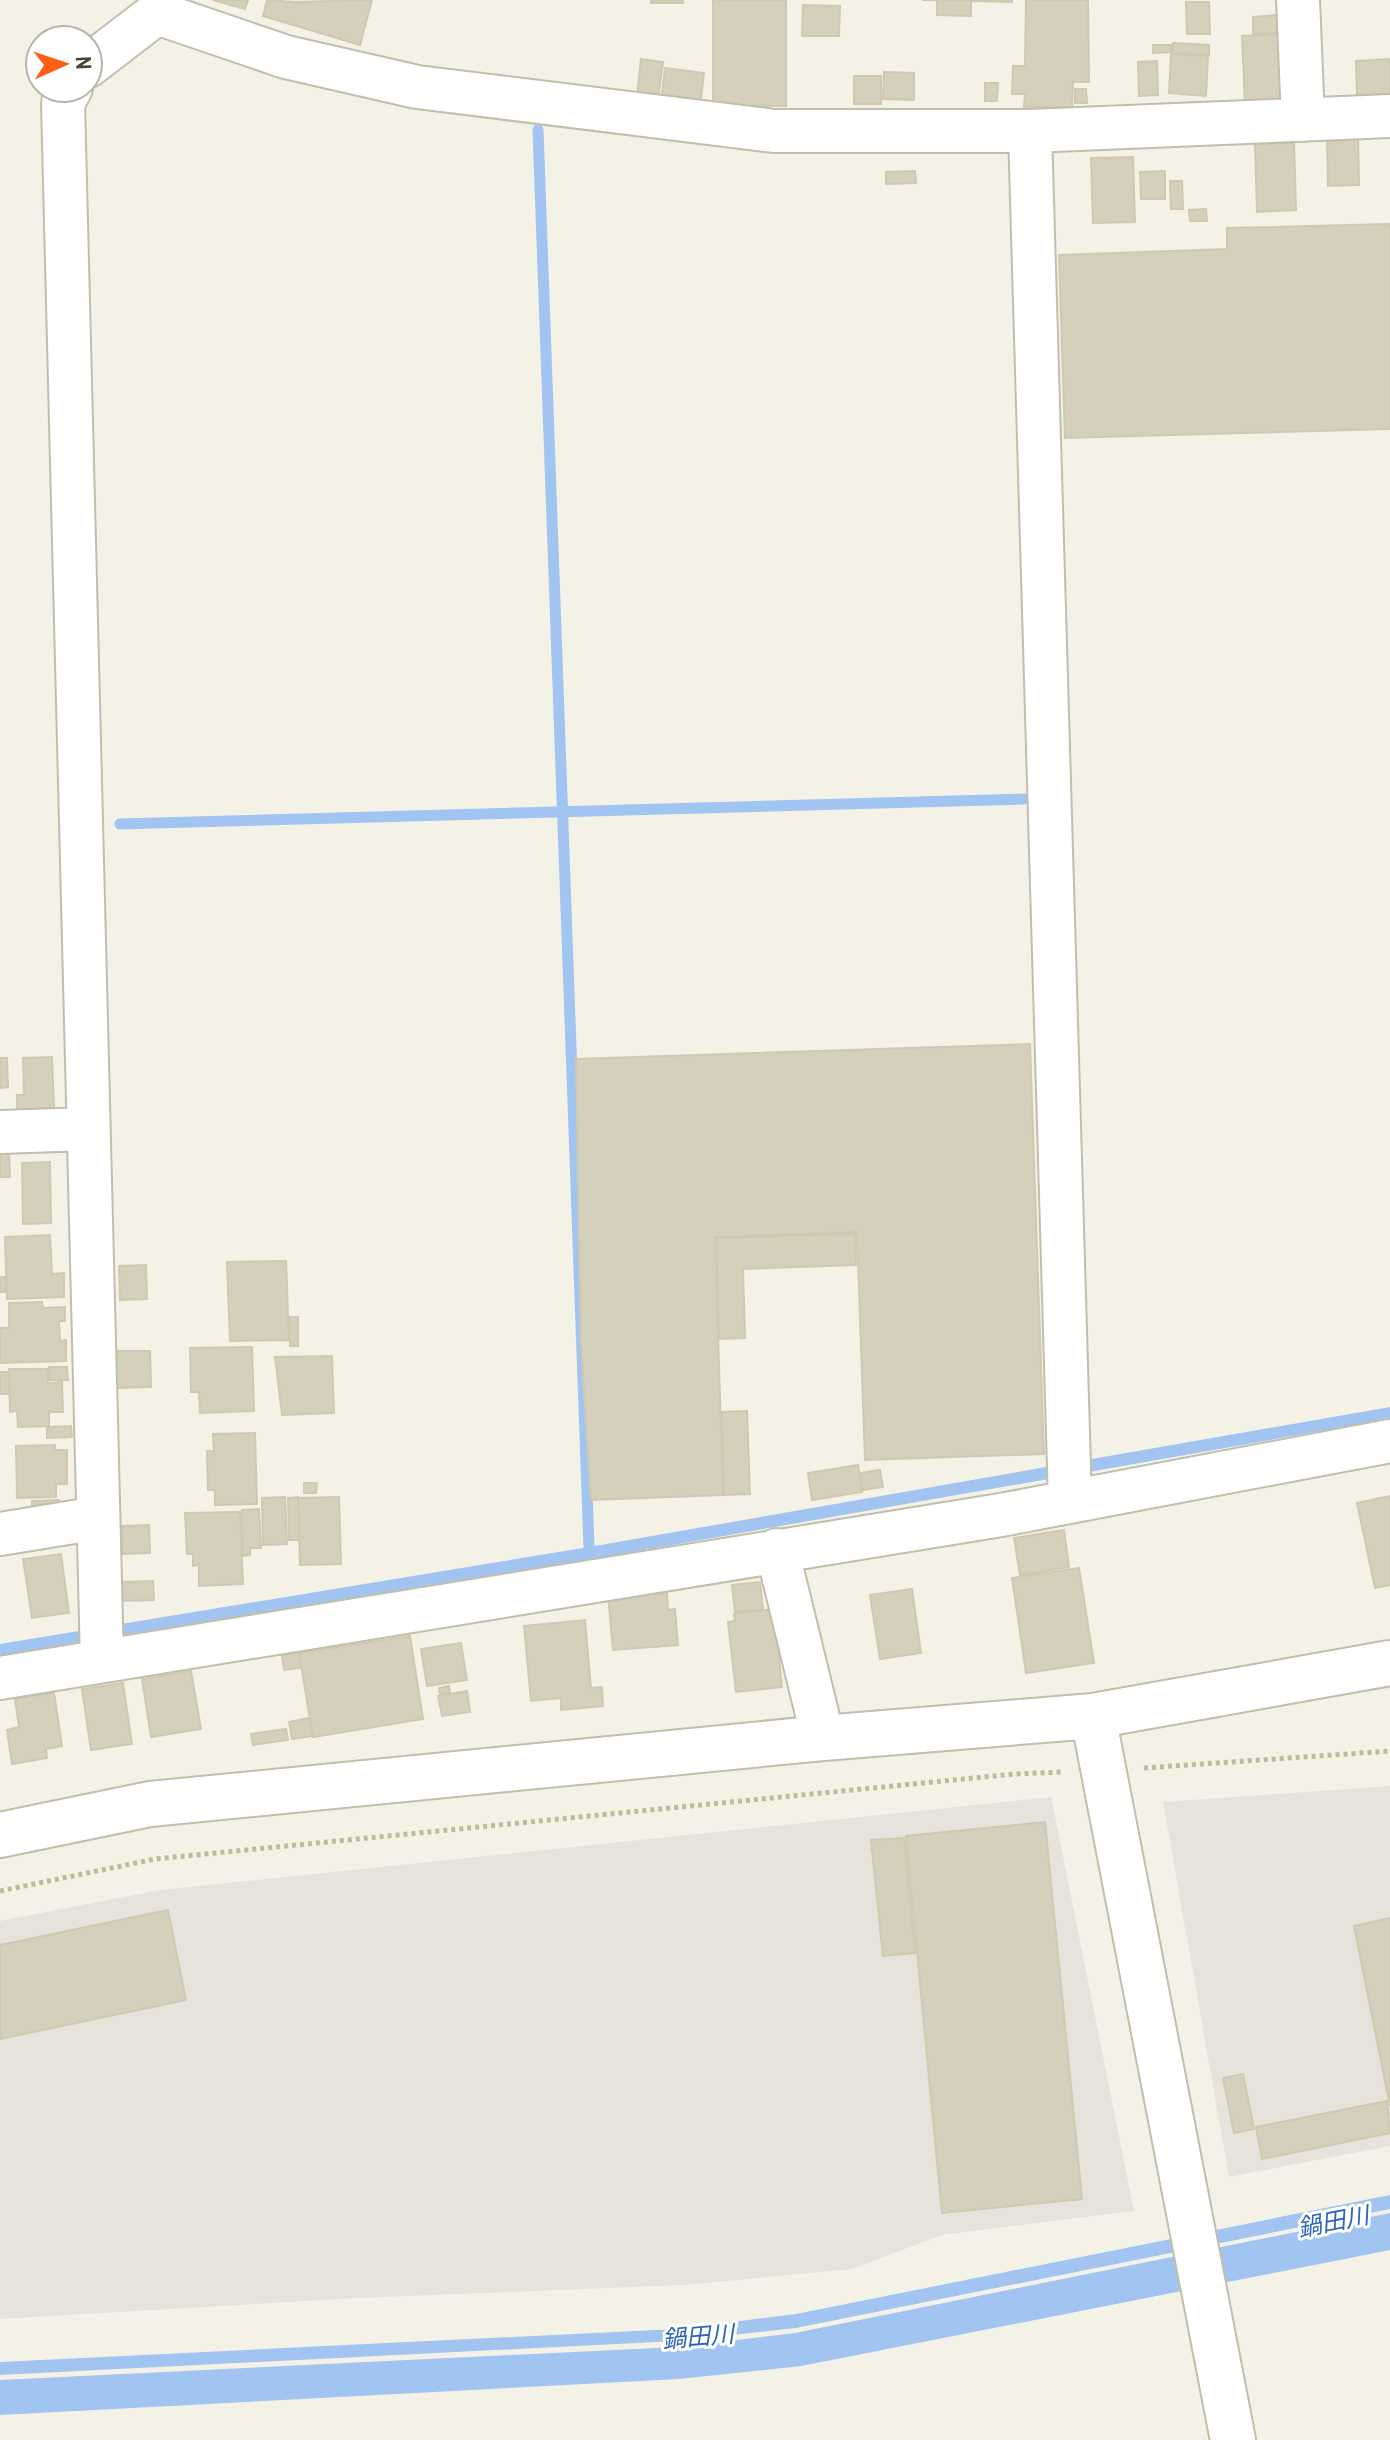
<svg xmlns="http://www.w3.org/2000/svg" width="1390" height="2440" viewBox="0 0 1390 2440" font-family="'Archivo Narrow','Noto Sans JP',sans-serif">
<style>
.industrial{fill:#e6e3dc}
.water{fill:#a2c4f1}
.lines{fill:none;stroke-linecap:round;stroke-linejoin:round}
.stream{stroke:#a2c4f1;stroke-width:11}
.building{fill:#d5d0bc;stroke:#d0c9af;stroke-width:2}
.minor-casing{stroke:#c2beac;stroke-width:46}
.tertiary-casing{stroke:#c2beac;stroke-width:48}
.path{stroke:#c1ba9a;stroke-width:5;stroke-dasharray:4 4;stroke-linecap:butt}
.minor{stroke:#fff;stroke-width:42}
.tertiary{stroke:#fff;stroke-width:44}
.labels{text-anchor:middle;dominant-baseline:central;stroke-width:6;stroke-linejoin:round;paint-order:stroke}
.water-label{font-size:24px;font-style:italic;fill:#2d65b4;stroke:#fff}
</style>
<rect width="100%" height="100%" fill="#f4f2e7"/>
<path class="industrial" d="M1390,1786V2146L1229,2177L1163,1802Z
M1051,1797L1134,2211L942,2235L852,2269L685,2285L358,2298L0,2319V1921L160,1890Z"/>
<path class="water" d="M1390,1407V1419L604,1557L0,1656V1644L589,1547Z
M1390,2195V2209L796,2328L676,2341L0,2375V2362L676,2329L796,2314Z
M1390,2213V2250L801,2366L679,2379L0,2415V2380L676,2347L795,2333Z"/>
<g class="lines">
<path class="stream" d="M538,130L589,1547
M120,824L1024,799"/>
</g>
<path class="building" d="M213,0H248L245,9Z
M267,0L294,2L372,0L360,45L263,16Z
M651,0H683V3H651Z
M713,0H786V106H713Z
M922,0H1012V2L971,1V16L937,15V0Z
M1026,0H1088L1089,82H1073L1072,107H1024L1025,94H1012L1013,66H1025Z
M1186,2H1209L1210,34H1187Z
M803,5L840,6L839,36H802Z
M1277,15V33L1253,34V17Z
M1281,34L1284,103L1245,104L1242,36Z
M1173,43L1209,45V55L1173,53Z
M1153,45H1171L1172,52L1153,53Z
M1171,54L1208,56L1206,96L1169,93Z
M641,59L663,62L658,99L637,96Z
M1390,59V94L1357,95L1356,61Z
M1157,61L1158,95L1139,96L1138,62Z
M665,68L704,73L700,107L661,102Z
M884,72L914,73V100L883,99Z
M854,76H881V104H854Z
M985,83H998L997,101H985Z
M1075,89H1086L1087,103H1075Z
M1358,135L1359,185L1328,186L1327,136Z
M1294,143L1296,210L1257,212L1255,144Z
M1133,157L1135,222L1093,223L1091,158Z
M915,171L916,183L886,184V172Z
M1165,171V199H1141L1140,172Z
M1170,181H1182L1183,209H1171Z
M1206,209L1207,221H1190L1189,210Z
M1390,224V429L1065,438L1059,255L1227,249V228Z
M1030,1044L1044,1454L865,1460L857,1232L715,1237L723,1495L591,1500L581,1343L576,1059Z
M52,1057L54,1108L17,1109V1095H24L23,1058Z
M0,1058H7L8,1087L0,1088Z
M0,1150H9L10,1177H0Z
M50,1162L51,1223L23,1224L22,1163Z
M855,1234L856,1265L743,1269L745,1338L719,1339L716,1238Z
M50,1235L52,1274L64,1273V1297L7,1299L5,1237Z
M286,1261L289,1340L230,1341L227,1262Z
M146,1265L147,1299L120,1300L119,1266Z
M0,1277H5V1292H0Z
M42,1302L43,1308L65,1307V1321H59L60,1341L66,1340V1361L0,1363V1328H9V1303Z
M290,1317H298V1346H290Z
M252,1347L254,1411L200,1413L199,1392H191L190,1348Z
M115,1351H150L151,1387L116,1388Z
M332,1356L334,1413L282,1415L275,1357Z
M49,1367H67L68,1380H50Z
M9,1369H48V1383L62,1382L63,1412H49V1426L18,1427L17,1411L10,1412Z
M0,1372H9V1394H0Z
M747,1411L750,1494L724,1495L722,1412Z
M71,1426L72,1437L47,1438V1427Z
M255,1433L257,1504L215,1505V1490H208L207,1451H214L213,1434Z
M55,1445V1450H67V1484H56V1497L17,1498L16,1446Z
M858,1465L862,1492L812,1500L808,1473Z
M880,1470L883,1487L863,1490L860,1473Z
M304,1483H317L316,1493H304Z
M1390,1496V1585L1375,1588L1357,1503Z
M285,1497L287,1544L263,1545L262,1498Z
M298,1497L299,1540H289L288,1498Z
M339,1497L341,1564L300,1565L298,1498Z
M59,1500V1508L32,1509V1501Z
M259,1509L261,1548H250V1555L243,1556L242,1510Z
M240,1512L243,1584L199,1586V1565L193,1566V1554H187L185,1513Z
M149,1525L150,1553L123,1554L122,1526Z
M1064,1530L1069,1567L1020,1575L1014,1538Z
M61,1554L69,1613L32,1618L23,1559Z
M1079,1568L1094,1663L1026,1673L1012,1578Z
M153,1581L154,1600L122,1601L121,1582Z
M760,1582L763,1609L735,1612L732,1585Z
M912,1589L921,1653L880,1659L870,1595Z
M658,1590L659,1594L667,1593L668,1610L675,1609L678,1645L613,1650L608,1595Z
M774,1609L782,1687L736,1692L728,1622L735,1621L734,1614Z
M585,1620L591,1688L602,1687L603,1706L561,1710V1698L531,1701L524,1626Z
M410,1636L423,1719L313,1737L299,1653Z
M461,1643L467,1680L427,1686L421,1649Z
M299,1653L301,1668L284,1670L282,1655Z
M191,1671L201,1729L151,1737L142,1679Z
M123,1683L132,1744L91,1750L82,1689Z
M449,1686L450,1693L440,1694L439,1688Z
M467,1691L470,1712L442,1716L438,1696Z
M54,1693L62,1746L46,1749L47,1758L12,1764L7,1730L19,1727L15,1699Z
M309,1718L312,1736L292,1739L289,1722Z
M286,1729L288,1740L253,1745L251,1734Z
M1045,1822L1082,2199L942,2213L906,1836Z
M904,1838L915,1953L883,1956L871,1840Z
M168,1910L186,2000L0,2039V1945Z
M1390,1918V2106L1354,1926Z
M1243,2074L1254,2129L1234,2133L1223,2078Z
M1387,2101L1390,2133L1262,2159L1256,2127Z"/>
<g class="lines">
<g class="minor-casing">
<path id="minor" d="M1298,0L1303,120
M157,13L286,57L417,87L774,131H1030L1390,116
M88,66L157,13
M71,88L63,103L102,1661
M1030,131L1070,1502
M0,1132L88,1129
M0,1534L98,1518
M777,1550L823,1738
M0,1678L1001,1515L1390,1441"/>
</g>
<g class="tertiary-casing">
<path id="tertiary" d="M1093,1716L1233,2440
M0,1835L150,1804L823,1738L1093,1716L1390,1663"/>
</g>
<path class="path" d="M1144,1768L1390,1751
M0,1891L155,1859L1014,1774L1062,1772"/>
<use href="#minor" class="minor"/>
<use href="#tertiary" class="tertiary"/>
</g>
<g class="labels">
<g class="water-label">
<text transform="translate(1333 2221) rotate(-11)">鍋田川</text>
<text transform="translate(698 2336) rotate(-5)">鍋田川</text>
</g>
</g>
<g transform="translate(64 64) rotate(87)"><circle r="38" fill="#ffffff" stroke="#b5b4af" stroke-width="2"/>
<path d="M0-6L14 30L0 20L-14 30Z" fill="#fd5e15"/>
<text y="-12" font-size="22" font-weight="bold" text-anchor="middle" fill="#474336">N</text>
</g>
</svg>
